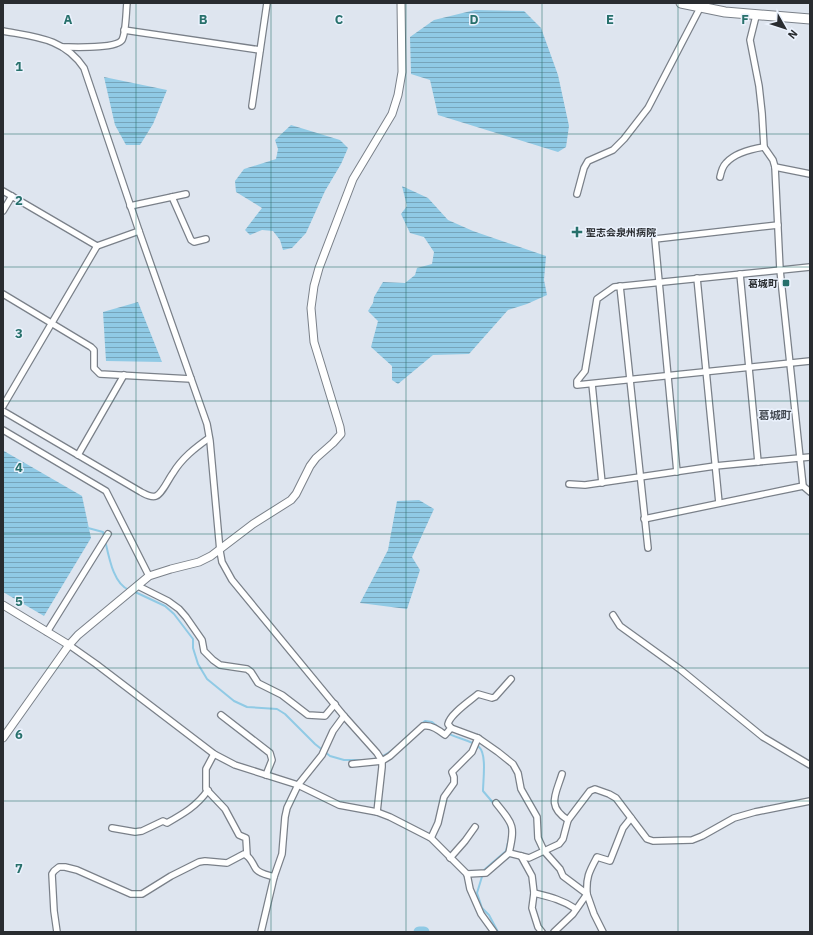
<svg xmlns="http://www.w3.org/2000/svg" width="813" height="935" font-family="'IBM Plex Sans','Noto Sans JP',sans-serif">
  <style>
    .water { fill: url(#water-rules) }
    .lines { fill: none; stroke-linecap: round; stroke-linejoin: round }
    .stream { stroke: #90cae5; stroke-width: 2 }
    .river { stroke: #90cae5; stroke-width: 11 }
    .minor-casing { stroke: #7a8089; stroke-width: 8 }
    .tertiary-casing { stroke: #7a8089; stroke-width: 9 }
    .primary-casing { stroke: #7a8089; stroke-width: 11 }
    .minor { stroke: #fff; stroke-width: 5.5 }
    .tertiary { stroke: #fff; stroke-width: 7 }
    .primary { stroke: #fff; stroke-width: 9 }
    .grid { fill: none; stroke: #27706b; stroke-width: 1; stroke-opacity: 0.55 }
    .poi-dot { fill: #27706b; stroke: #ebf2fd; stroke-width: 1.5 }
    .labels { text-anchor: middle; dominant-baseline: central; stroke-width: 3; stroke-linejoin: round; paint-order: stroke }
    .poi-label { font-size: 10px; font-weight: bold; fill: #292c30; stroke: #ebf2fd; text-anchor: start }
    .neighbourhood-label { font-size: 11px; font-weight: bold; fill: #434951; stroke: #ebf2fd }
    .grid-label { font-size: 13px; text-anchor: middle; font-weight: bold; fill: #27706b; stroke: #ebf2fd; stroke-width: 3; stroke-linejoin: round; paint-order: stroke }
  </style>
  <defs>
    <pattern id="water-rules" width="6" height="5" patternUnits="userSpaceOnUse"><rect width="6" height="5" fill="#90cae5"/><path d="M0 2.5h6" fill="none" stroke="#76a4ba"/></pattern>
  </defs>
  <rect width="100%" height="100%" fill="#dee5ef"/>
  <g class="water">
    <polygon points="475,10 524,11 541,28 558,75 569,126 566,147 558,152 438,115 430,80 411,74 410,37 434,20"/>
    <polygon points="104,77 167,90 153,124 140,145 126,145 115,125"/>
    <polygon points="291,125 340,140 348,148 341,164 325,191 306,233 292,248 283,250 280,240 273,231 262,230 250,235 245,230 262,208 236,192 235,181 244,169 276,159 278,149 275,140"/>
    <polygon points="402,186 428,198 448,220 473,231 546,256 544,280 547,295 527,304 508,310 469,354 433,355 398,384 392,380 392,366 371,347 378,321 368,311 373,303 374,297 383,282 405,283 415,275 417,268 432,264 434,252 424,237 410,233 401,214 407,206"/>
    <polygon points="138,302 162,362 106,361 103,312"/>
    <polygon points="4,451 82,496 91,538 44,616 3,592"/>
    <polygon points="419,500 434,509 412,557 420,570 407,609 360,603 388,550 397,501"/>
  </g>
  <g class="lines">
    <g class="stream">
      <path d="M88,528l15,4c5,17 8,51 26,58"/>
      <polyline points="133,591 165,606 174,614 193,639 193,648 198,664 207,679 234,701 247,707 277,709 285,714 315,744 330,756 344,760 369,760"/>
      <polyline points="421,724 425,721 432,722 438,727"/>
      <path d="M447,733c9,5 26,8 32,14 8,7 4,34 4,44l12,14"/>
      <path d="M374,759c16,-3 29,-19 41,-29"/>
      <polyline points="498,932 489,915 482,908 477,893 484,870 506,851 510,834 508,824"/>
    </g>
    <polyline class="river" points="419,932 424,932"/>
    <g class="minor-casing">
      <g id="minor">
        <polyline points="756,16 750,40 759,86 762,113 764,147 773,160 775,167 780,270 803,486 810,492"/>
        <polyline points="124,30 260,50"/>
        <path d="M3,31c32,6 61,7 81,37l55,163 68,193 3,17 10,110 2,11 10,18 112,136 33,37 5,8v6l-5,45"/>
        <path d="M63,47c11,0 53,2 59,-7 4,-7 4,-28 5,-37"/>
        <polyline points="252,106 267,3"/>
        <polyline points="775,167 810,174"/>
        <path d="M720,177c1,-5 3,-11 6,-14 9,-10 25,-14 38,-16"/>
        <polyline points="3,191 97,246"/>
        <polyline points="577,194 584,168 588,161 613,150 624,139 648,108 700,8"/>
        <polyline points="172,197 191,240 194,242 206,239"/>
        <polyline points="130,206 186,194"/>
        <polyline points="3,211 12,196"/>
        <polyline points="810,267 614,287 597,299 585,371 577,381 577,385 810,361"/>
        <polyline points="740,274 758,462"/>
        <polyline points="697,278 719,503"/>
        <polyline points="620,286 648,548"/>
        <polyline points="3,294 91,347 94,350 94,368 100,374 191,379"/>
        <polyline points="592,384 602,483"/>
        <polyline points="3,406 97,246 139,231"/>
        <path d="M3,411l138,81c4,2 10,6 15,4 6,-2 13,-18 17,-23 9,-15 22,-25 36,-35"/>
        <polyline points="3,430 106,491 149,576"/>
        <polyline points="78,455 124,375"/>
        <polyline points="677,472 655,239 778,225"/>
        <polyline points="569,484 585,485 715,466 810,457"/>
        <polyline points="644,519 803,486"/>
        <polyline points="138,586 168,601 179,609 186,617 202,640 204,651 213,660 220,665 247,669 251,672 258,683 282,695 308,715 325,716 335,704"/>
        <polyline points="613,615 620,626 681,670 763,737 810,765"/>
        <polyline points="47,632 108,534"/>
        <polyline points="69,645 96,664 214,754 235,765 298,785 339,805 377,812 390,817 431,838 467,874 470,889 481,914 494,932"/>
        <polyline points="221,715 270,753 272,760 266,775"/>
        <polyline points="451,728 478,738 498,752 513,764 518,773 521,789 537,817 538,838 544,851 560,869 563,876 587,894 594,914 603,932"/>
        <polyline points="214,754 206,769 206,789 225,809 239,835 246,838 247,855"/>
        <path d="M352,764l30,-3 8,-5 33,-30c8,-2 16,4 22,9l6,-7 -3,-4c2,-10 22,-23 30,-30l14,4 3,-1 16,-18"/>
        <path d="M562,774c-6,20 -16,32 6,46"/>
        <path d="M496,803c18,22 19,23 13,50"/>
        <path d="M112,828l23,4 7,-1 21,-10 4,2c16,-9 30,-17 41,-33"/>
        <polyline points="431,838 438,823 444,797 454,783 454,777 452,772 472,752 478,738"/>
        <polyline points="521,856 532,876 534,893 532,908 538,927 542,932"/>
        <polyline points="450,858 465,841 475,827"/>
        <polyline points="467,874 486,873 509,853 529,858 559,844 563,839 568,820 590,791 595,789 609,794 616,798 647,839 653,841 692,840 702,836 734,818 755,812 810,801"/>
        <path d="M534,893c16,4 29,7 42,16"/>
        <path d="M57,932l-3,-21 -2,-37 2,-3 5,-4h6l12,3 54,24h11l29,-18 28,-14 6,-1 22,2 17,-9c7,3 8,9 12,15 4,5 12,6 18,8"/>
        <polyline points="261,932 274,877 282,854 285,817 287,808 298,785 322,755 333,731 344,716"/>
        <path d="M554,932l19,-18 14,-20c-1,-17 2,-22 10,-37l13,4 13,-33 8,-10"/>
      </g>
    </g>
    <g class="tertiary-casing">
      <g id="tertiary">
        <polyline points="3,605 69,645"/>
        <polyline points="3,738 69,645 78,635 149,576 171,569 199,562 211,556 253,524 291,500 296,494 310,466 316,458 333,443 341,434 340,427 314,342 311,308 314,286 319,268 353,179 392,114 398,95 402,72 401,3"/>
      </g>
    </g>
    <g class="primary-casing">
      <polyline id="primary" points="681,3 725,12 810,19"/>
    </g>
    <use href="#minor" class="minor"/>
    <use href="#tertiary" class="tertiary"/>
    <use href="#primary" class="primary"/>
  </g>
  <path class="grid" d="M136,3v929M271,3v929M406,3v929M542,3v929M678,3v929M3,134h807M3,267h807M3,401h807M3,534h807M3,668h807M3,801h807"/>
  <g class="poi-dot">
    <path d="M575 226h4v4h4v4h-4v4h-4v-4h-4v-4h4z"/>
    <rect x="782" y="279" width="8" height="8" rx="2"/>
  </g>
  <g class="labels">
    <g class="poi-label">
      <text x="586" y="232">聖志会泉州病院</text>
      <text x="778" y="283" text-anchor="end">葛城町</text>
    </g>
    <g class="neighbourhood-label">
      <text x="775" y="415">葛城町</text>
    </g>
  </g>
  <g class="grid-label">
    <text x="68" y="24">A</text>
    <text x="203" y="24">B</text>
    <text x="339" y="24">C</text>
    <text x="474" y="24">D</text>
    <text x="610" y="24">E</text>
    <text x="745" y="24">F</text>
    <text x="19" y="71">1</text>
    <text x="19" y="205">2</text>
    <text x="19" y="338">3</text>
    <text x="19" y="472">4</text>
    <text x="19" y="606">5</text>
    <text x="19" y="739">6</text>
    <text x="19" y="873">7</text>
  </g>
  <rect width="813" height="935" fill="none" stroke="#292c30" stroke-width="8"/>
  <g transform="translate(785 28) rotate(129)" stroke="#ebf2fd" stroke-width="3" paint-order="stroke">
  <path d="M0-3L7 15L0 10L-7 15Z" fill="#292c30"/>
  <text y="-6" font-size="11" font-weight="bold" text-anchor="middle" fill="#292c30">N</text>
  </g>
</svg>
